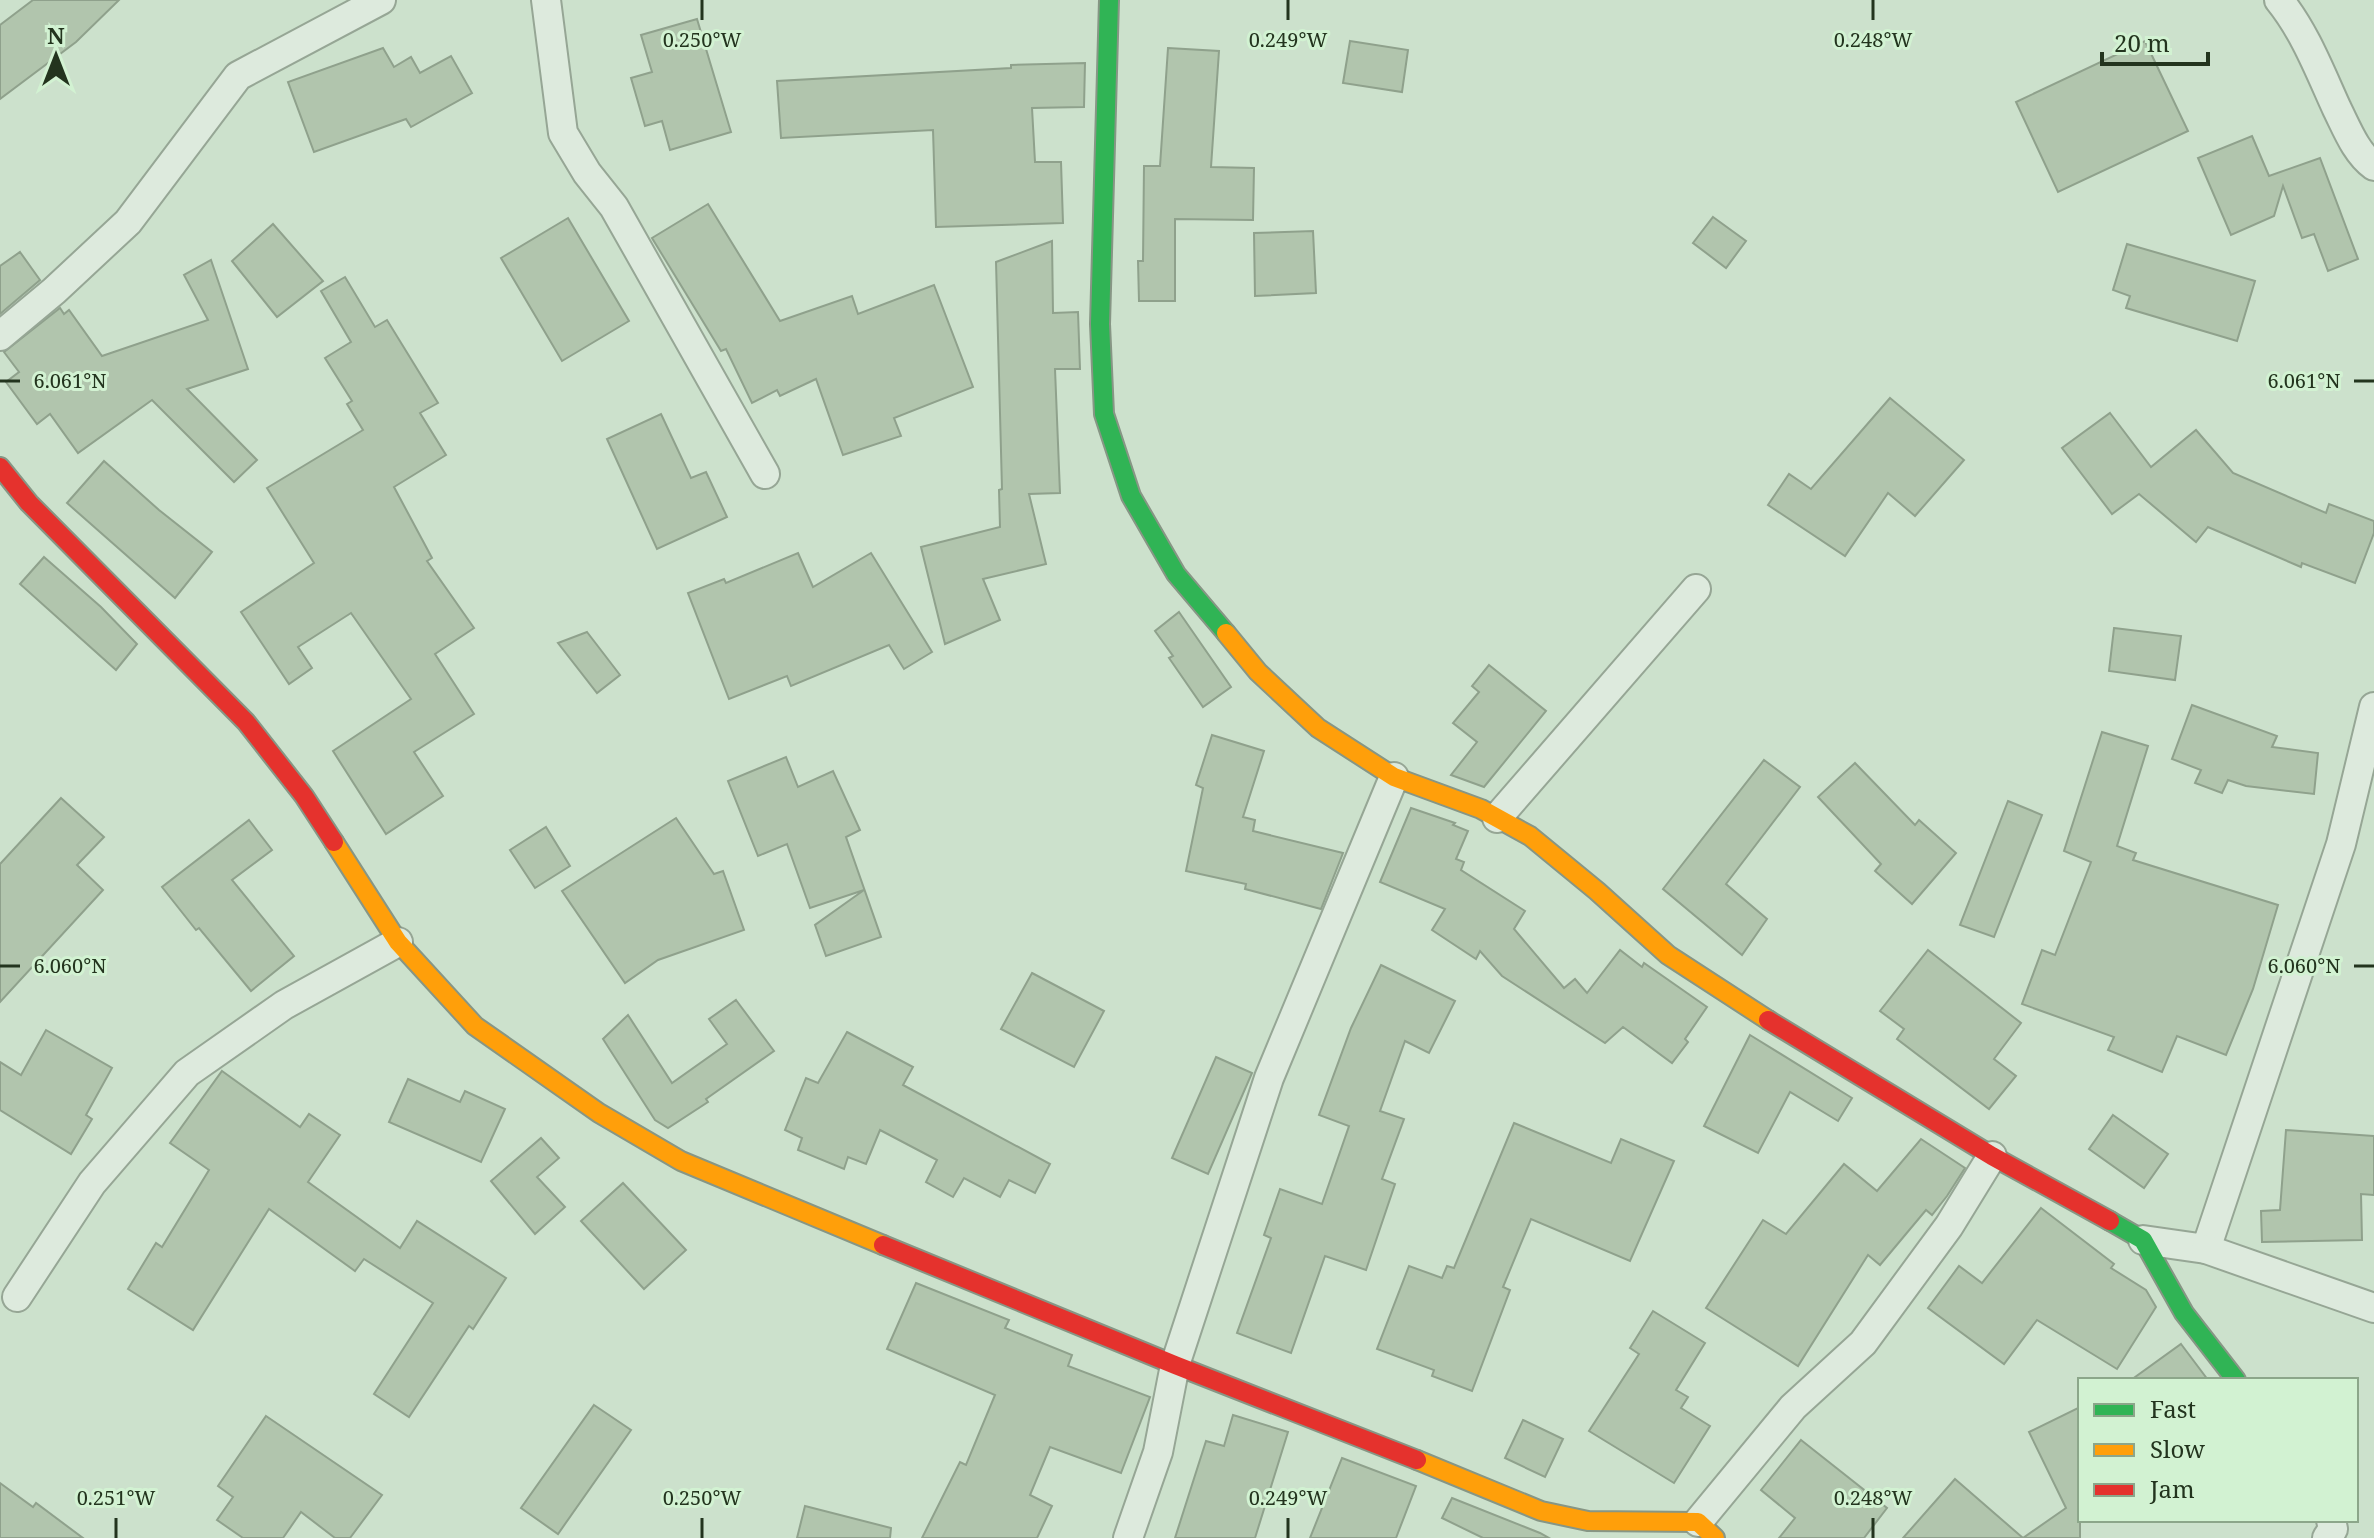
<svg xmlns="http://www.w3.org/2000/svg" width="2374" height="1538" font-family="'Noto Serif',serif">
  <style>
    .building { fill: #b1c5ad; stroke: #8fa18c; stroke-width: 2 }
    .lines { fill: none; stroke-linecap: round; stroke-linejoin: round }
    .street-casing { stroke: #96a695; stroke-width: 32 }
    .fast-casing { stroke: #879685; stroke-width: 22 }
    .slow-casing { stroke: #879685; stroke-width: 22 }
    .jam-casing { stroke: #879685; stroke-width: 22 }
    .street { stroke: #ddeadd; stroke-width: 28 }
    .fast { stroke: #30b455; stroke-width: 18 }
    .slow { stroke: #ff9f0a; stroke-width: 18 }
    .jam { stroke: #e5322d; stroke-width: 18 }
    .ticks { fill: none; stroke: #23341e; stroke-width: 3 }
    .ticks-label { font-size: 20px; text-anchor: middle; fill: #23341e; stroke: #d2f2d2; stroke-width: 6; stroke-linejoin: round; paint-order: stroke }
  </style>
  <rect width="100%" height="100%" fill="#cce1cc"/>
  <g class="building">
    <polygon points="33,0 119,0 76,42 0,99 0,25"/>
    <polygon points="697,19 731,132 670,150 662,121 645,126 631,78 652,72 641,35"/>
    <polygon points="1350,41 1408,50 1402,92 1343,83"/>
    <polygon points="2145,41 2188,131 2058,192 2016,102"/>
    <polygon points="383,48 394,67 411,57 420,73 451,56 472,93 411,127 406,119 314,152 288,82"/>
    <polygon points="1168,48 1219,51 1211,167 1254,168 1253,220 1175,219 1175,301 1139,301 1138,261 1143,261 1144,166 1160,166"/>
    <polygon points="1085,63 1084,107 1032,108 1035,162 1061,162 1063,223 936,227 933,130 781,138 777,81 1011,68 1011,65"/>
    <polygon points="2252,136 2269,176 2320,158 2358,259 2328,271 2314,234 2302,238 2283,186 2274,216 2231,235 2198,158"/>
    <polygon points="708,204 780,321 852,296 858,314 934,285 973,387 894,418 901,436 843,455 816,379 780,396 777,390 752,403 726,349 721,351 652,238"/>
    <polygon points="1713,217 1746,241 1726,268 1693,243"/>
    <polygon points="568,218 629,321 562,361 501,258"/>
    <polygon points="273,224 323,281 277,317 232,261"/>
    <polygon points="1313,231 1316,293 1255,296 1254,233"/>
    <polygon points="1052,241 1053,313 1078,312 1080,369 1055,369 1060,493 1029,494 1046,564 983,579 1000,620 945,644 921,547 1000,527 999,490 1002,489 996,262"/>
    <polygon points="2127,244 2255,281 2237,341 2126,308 2130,296 2113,290"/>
    <polygon points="20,252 40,280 0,314 0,266"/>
    <polygon points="211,260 248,369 187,389 257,460 234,482 152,400 78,453 50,414 37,424 6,382 19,372 4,352 60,308 64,314 69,310 102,356 208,320 184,275"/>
    <polygon points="345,277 375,327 387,320 438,403 420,413 446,455 394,487 432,558 427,561 474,628 435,654 474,714 414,752 443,796 386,834 333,751 411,699 351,613 298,647 312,668 289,684 241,612 314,563 267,488 363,430 347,404 352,401 325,358 351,342 321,291"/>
    <polygon points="1890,398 1964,460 1915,516 1888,493 1845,556 1768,505 1789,474 1811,489"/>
    <polygon points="2110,413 2151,467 2196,430 2233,473 2326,513 2329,504 2374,521 2374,533 2355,583 2302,563 2301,567 2208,527 2196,542 2139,494 2112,514 2062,448"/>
    <polygon points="661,414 691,478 706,472 727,517 657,549 607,439"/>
    <polygon points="104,461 159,510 212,552 175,598 67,503"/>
    <polygon points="798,553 813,587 871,553 932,652 904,669 889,645 791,686 787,676 729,699 688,593 724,579 726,583"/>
    <polygon points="44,557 101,607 137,644 116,670 20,584"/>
    <polygon points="1179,612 1231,687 1203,707 1169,658 1173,656 1155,631"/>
    <polygon points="2114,628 2181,636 2175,680 2109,671"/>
    <polygon points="587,632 620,675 597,693 558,643"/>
    <polygon points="1489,665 1546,711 1484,787 1451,775 1477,742 1453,723 1479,692 1472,686"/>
    <polygon points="2192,705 2277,736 2272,747 2318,753 2314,794 2246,786 2228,780 2222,793 2195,783 2201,770 2172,759"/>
    <polygon points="2102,732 2148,746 2117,846 2136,853 2133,860 2278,905 2253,989 2226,1055 2177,1036 2162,1072 2108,1050 2114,1037 2022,1004 2042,950 2055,955 2091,862 2064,851"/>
    <polygon points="1212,735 1264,751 1243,817 1255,820 1253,831 1343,853 1321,909 1245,889 1246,884 1186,871 1203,788 1196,785"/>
    <polygon points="786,757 798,787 833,771 860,830 846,837 881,937 826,956 815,925 864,890 810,908 787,844 758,856 728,781"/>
    <polygon points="1764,760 1800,787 1726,884 1767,919 1742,955 1663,889"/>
    <polygon points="1855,763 1915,825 1919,820 1956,853 1912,904 1875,871 1881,864 1818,797"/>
    <polygon points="61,798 104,837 77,865 103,890 0,1002 0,864"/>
    <polygon points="2008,801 2042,815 1994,937 1960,925"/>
    <polygon points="1411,808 1455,823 1453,825 1468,831 1456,859 1464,862 1461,870 1525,911 1514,929 1564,988 1575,979 1587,993 1620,950 1642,967 1644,963 1707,1007 1685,1039 1688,1042 1672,1063 1623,1027 1605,1043 1502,976 1480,951 1476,959 1432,930 1445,909 1380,882"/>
    <polygon points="676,818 714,874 723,871 744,930 658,960 625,983 562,891"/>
    <polygon points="249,820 272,850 232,880 294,956 251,991 199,928 196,930 162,887"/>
    <polygon points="546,827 570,866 535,888 510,850"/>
    <polygon points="1928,950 2021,1023 1994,1059 2016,1076 1989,1109 1897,1039 1904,1029 1880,1011"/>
    <polygon points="1381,965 1455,1001 1429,1053 1405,1041 1380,1111 1404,1119 1382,1179 1395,1184 1366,1270 1325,1256 1291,1353 1237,1333 1271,1238 1264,1235 1280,1189 1322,1204 1349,1126 1319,1115 1351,1028"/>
    <polygon points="1032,973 1104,1011 1074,1067 1001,1029"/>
    <polygon points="736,1000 774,1051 706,1099 708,1102 668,1128 655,1120 603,1039 628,1015 672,1083 727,1044 709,1019"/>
    <polygon points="46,1030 112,1068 86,1115 92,1119 71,1154 0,1110 0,1062 21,1075"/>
    <polygon points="847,1032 913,1067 903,1085 1050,1164 1035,1193 1009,1180 1000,1197 964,1178 953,1197 926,1182 937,1160 880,1130 866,1164 848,1157 844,1169 798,1150 802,1138 785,1130 806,1078 818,1083"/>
    <polygon points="1750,1035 1852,1098 1838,1121 1790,1092 1758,1153 1704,1126"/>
    <polygon points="1216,1057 1252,1073 1208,1174 1172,1158"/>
    <polygon points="222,1071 300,1127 309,1114 340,1135 308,1182 400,1248 417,1221 506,1278 473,1329 469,1326 409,1417 374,1394 433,1303 364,1259 355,1271 269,1209 193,1330 128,1289 156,1243 162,1247 209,1170 170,1143"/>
    <polygon points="408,1079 460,1102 465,1091 505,1109 481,1162 389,1122"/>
    <polygon points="2113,1115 2168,1154 2144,1188 2089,1149"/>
    <polygon points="1514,1123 1611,1163 1621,1139 1674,1161 1630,1261 1531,1219 1503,1287 1510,1290 1472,1391 1432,1376 1434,1370 1377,1349 1409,1266 1442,1278 1447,1266 1454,1268"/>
    <polygon points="2286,1130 2374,1136 2374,1195 2361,1194 2362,1240 2262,1242 2261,1211 2280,1210"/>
    <polygon points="541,1138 559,1158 537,1177 565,1207 535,1234 491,1181"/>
    <polygon points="1921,1139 1965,1168 1947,1196 1932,1215 1926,1210 1880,1265 1868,1255 1798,1366 1706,1308 1763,1220 1786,1234 1844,1164 1877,1191"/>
    <polygon points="623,1183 686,1250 644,1289 581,1221"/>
    <polygon points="2041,1208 2114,1264 2111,1268 2146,1290 2156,1307 2117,1369 2037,1320 2004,1364 1928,1308 1959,1266 1982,1283"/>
    <polygon points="916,1283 1009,1320 1005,1328 1072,1355 1068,1366 1150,1397 1121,1473 1050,1447 1030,1495 1052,1506 1037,1538 922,1538 960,1462 966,1465 995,1395 887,1349"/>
    <polygon points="1653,1311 1705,1343 1676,1390 1688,1397 1681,1408 1710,1426 1674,1483 1589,1431 1639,1354 1630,1348"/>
    <polygon points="2181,1344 2208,1380 2131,1380"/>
    <polygon points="594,1405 631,1430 558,1534 521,1508"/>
    <polygon points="2080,1407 2080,1538 2023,1538 2066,1508 2029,1432"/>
    <polygon points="1233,1415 1288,1432 1255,1538 1175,1538 1206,1441 1224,1446"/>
    <polygon points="266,1416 382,1495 350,1538 335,1538 301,1512 283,1538 243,1538 217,1520 233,1497 218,1486"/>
    <polygon points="1523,1420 1563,1439 1545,1477 1505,1458"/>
    <polygon points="1801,1440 1887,1508 1864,1538 1779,1538 1795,1518 1761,1490"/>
    <polygon points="1342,1458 1416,1486 1396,1538 1310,1538"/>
    <polygon points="1955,1479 2023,1538 1903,1538"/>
    <polygon points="0,1483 33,1507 36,1503 83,1538 0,1538"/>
    <polygon points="1452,1498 1540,1533 1549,1538 1483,1538 1442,1518"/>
    <polygon points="805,1506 891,1528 890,1538 797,1538"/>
  </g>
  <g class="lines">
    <g class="street-casing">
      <g id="street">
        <polyline points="546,0 563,133 587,173 614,207 765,474"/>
        <path d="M2279,0c26,32 41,72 58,109 10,20 19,44 37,57"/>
        <polyline points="0,336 54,291 128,222 238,76 381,0"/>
        <polyline points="1497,818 1696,589"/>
        <polyline points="2143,1240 2206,1249 2341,844 2374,707"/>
        <polyline points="2206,1249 2374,1308"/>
        <polyline points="17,1297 92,1183 187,1073 284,1005 398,942"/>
        <polyline points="1698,1522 1793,1407 1863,1343 1949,1226 1992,1156"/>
        <polyline points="1128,1538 1158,1452 1175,1365 1269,1078 1394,777"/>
        <polyline points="2327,1538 2333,1529 2331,1520"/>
      </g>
    </g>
    <g class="fast-casing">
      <g id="fast">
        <polyline points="1109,0 1100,324 1104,414 1131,496 1176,574 1226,633"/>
        <polyline points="2110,1221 2143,1240 2184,1313 2236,1380"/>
      </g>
    </g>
    <g class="slow-casing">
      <g id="slow">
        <polyline points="1226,633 1258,672 1318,728 1394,777 1481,809 1530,836 1597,891 1668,955 1768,1020"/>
        <polyline points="334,842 398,942 475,1026 599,1113 681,1161 883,1245"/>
        <polyline points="1417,1460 1541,1511 1588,1521 1698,1522 1715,1538"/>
      </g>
    </g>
    <g class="jam-casing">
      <g id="jam">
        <polyline points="0,467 29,503 246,722 304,796 334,842"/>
        <polyline points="1768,1020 1992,1156 2110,1221"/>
        <polyline points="883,1245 1175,1365 1417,1460"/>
      </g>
    </g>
    <use href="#street" class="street"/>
    <use href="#fast" class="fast"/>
    <use href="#slow" class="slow"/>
    <use href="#jam" class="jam"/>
  </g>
  <path class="ticks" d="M702,0v20M1288,0v20M1873,0v20M0,381h20M2354,381h20M0,966h20M2354,966h20M116,1518v20M702,1518v20M1288,1518v20M1873,1518v20"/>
  <g class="ticks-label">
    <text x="702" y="47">0.250°W</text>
    <text x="1288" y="47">0.249°W</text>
    <text x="1873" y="47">0.248°W</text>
    <text x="70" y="388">6.061°N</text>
    <text x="2304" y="388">6.061°N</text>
    <text x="70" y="973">6.060°N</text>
    <text x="2304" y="973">6.060°N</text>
    <text x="116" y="1505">0.251°W</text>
    <text x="702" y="1505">0.250°W</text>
    <text x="1288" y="1505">0.249°W</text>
    <text x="1873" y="1505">0.248°W</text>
  </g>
  <rect x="2078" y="1378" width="280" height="144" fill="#d2f2d2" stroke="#8ca68a" stroke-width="2"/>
  <rect x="2094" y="1404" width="40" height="12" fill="#30b455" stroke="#8ca68a" stroke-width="2"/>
  <text x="2150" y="1418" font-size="24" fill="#23341e">Fast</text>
  <rect x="2094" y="1444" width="40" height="12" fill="#ff9f0a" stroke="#8ca68a" stroke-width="2"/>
  <text x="2150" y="1458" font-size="24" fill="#23341e">Slow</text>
  <rect x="2094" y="1484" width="40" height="12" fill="#e5322d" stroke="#8ca68a" stroke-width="2"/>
  <text x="2150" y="1498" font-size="24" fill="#23341e">Jam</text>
  <g transform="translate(56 56)" stroke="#d2f2d2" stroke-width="6" paint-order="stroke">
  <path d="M0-6L14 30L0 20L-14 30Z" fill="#23341e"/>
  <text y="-12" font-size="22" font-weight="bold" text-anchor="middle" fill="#23341e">N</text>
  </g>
  <path d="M2102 52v12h106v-12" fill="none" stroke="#23341e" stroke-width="4"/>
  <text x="2114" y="52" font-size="24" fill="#23341e" stroke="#d2f2d2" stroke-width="6" paint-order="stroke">20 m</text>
</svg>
